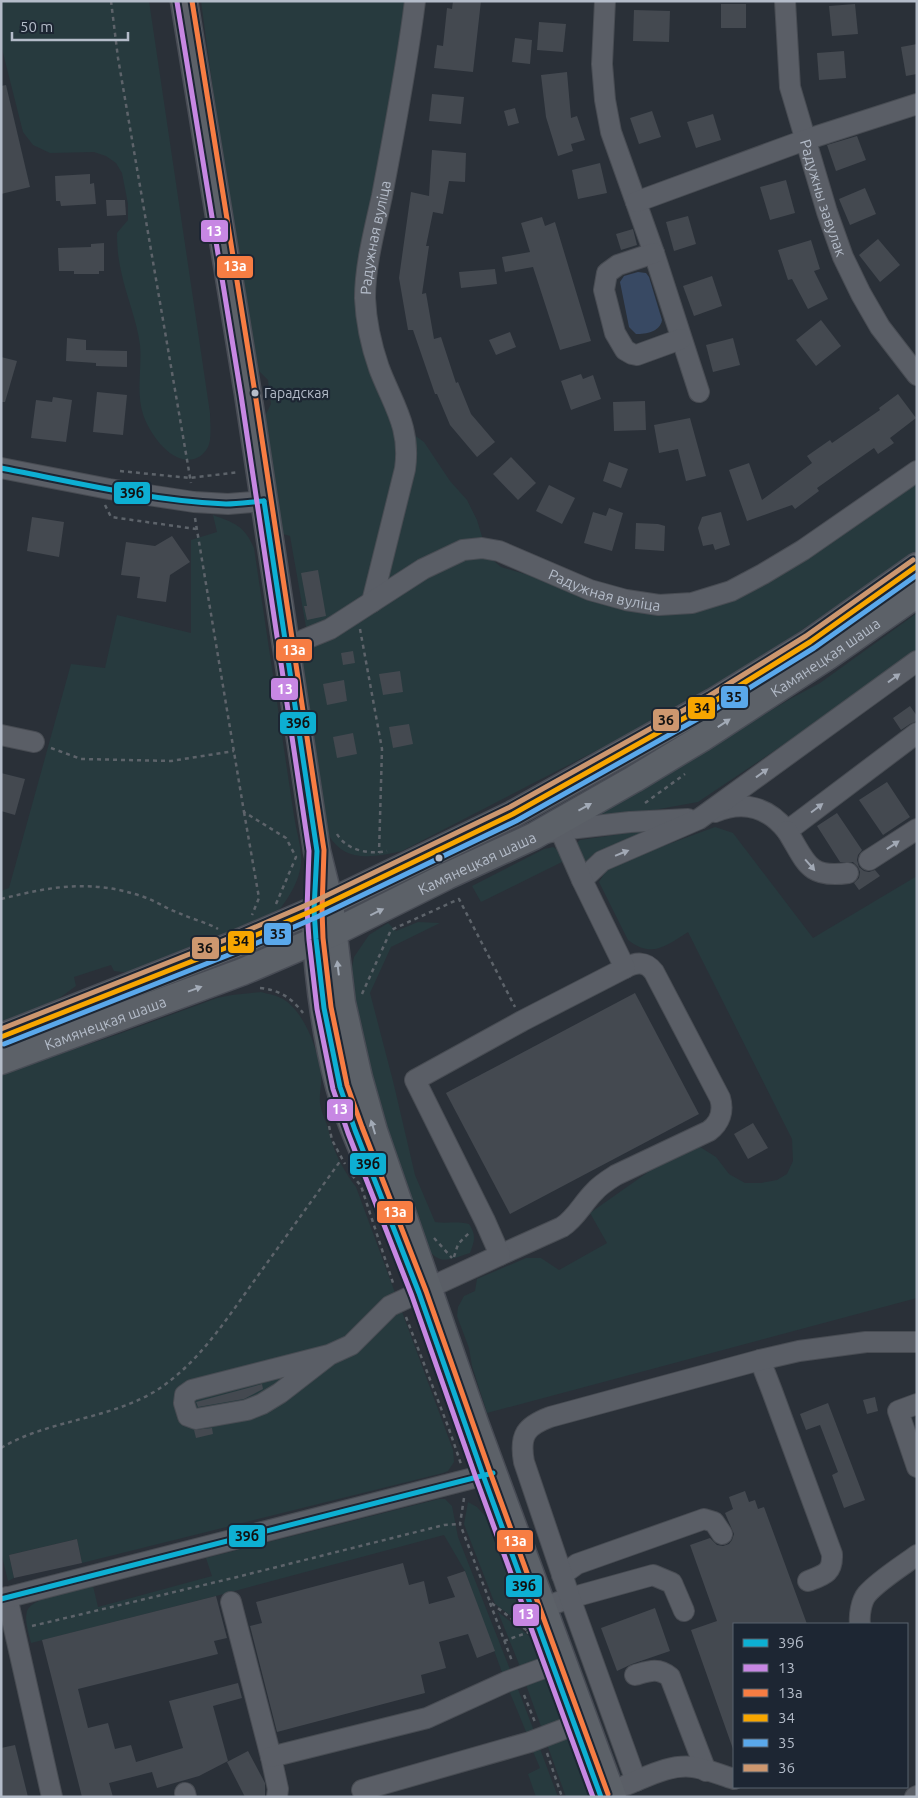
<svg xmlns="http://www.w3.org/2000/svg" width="918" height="1798" font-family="Ubuntu,sans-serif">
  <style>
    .green { fill: #273a3e }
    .water { fill: #384963 }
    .building { fill: #444950 }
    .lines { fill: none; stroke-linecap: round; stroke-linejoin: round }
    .minor-casing { stroke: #484c53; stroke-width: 22 }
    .major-casing { stroke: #484c55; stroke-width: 29 }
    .path { stroke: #5d636a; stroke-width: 2.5; stroke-dasharray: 4 4; stroke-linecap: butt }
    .minor { stroke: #5a5e66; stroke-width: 20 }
    .major { stroke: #5c6168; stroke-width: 26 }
    .bus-1-casing { stroke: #1d2633; stroke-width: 9 }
    .bus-2-casing { stroke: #1d2633; stroke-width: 9 }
    .bus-3-casing { stroke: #1d2633; stroke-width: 9 }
    .bus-4-casing { stroke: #1d2633; stroke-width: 9 }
    .bus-5-casing { stroke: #1d2633; stroke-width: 9 }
    .bus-6-casing { stroke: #1d2633; stroke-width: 9 }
    .bus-1 { stroke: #0dafd3; stroke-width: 5 }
    .bus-2 { stroke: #c787e3; stroke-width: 5 }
    .bus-3 { stroke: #f77d43; stroke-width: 5 }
    .bus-4 { stroke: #f7a600; stroke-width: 5 }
    .bus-5 { stroke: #5aa8eb; stroke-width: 5 }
    .bus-6 { stroke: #cd976f; stroke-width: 5 }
    .oneway { fill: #a2a9b5 }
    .oneway2 { fill: #a2aab6 }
    .bus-dot { fill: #b4bcc9; stroke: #1d2633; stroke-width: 2 }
    .labels { text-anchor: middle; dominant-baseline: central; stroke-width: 4.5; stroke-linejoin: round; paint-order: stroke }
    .bus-label { font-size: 14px; fill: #b4bcc9; stroke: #1d2633; text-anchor: start }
    .street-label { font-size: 15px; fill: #b4bcc9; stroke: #1d2633 }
    .line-badge { stroke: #1d2633; stroke-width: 2 }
    .badge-label { font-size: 14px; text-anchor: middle; font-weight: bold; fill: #fff }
    .pale-badge-label { font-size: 14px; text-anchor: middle; font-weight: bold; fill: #111 }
  </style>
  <rect width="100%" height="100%" fill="#2a3038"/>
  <g class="green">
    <path d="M1,1h148l61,412c0,10 2,25 -2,34 -4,7 -8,10 -14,12 -23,6 -45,-26 -51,-45 -7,-21 -1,-47 -3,-69 -3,-25 -14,-49 -19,-74 -3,-13 -4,-25 -4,-38l11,-13v-16l-6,-31 -6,-10 -10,-7 -12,-4 -44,1 -17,-8 -10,-13 -22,-87z"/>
    <path d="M201,1h204l-16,108 -31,168 52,155 14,10 26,39 17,19 10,20 10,33 7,8 7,6 27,8 34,14 125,22 230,-136v76l-155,106 -124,72 -236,122c-31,7 -61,13 -77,-23l-30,-192 11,-9 -16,-91 -11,-3 -16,-113 8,-16 -3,-24 -11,-11 -40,-249z"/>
    <path d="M213,515c21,8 31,10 41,33l40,268c2,13 6,26 7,39 2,24 -15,47 -29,64l-142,54 -16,-2 -3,-6 -37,12 2,9 -29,21 -46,18v-134l8,-3 62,-224 34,4 12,-53 74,18v-93l26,-8z"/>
    <polygon points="917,613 917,655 698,802 599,820 593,817 790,699 820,683"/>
    <path d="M715,827l18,6 80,105 104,-62v422l-430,115 -15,-47 -3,-18 -12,-32 1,-9 6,-11 11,-5 2,-12 49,-21h15l18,12 48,-27 -17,-30 61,-43 49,-23 16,10 13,17 16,9h16l16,-3 10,-6 6,-13 -1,-22 -104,-207c-21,13 -36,27 -60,8l-29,-58 10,-16z"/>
    <polygon points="649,830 595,853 585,862 576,844 580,840"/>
    <polygon points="553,847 560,851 566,860 481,902 472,886 544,849"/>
    <path d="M418,922l22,1 -49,24 -21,46 23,88 22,94 20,47c12,2 22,-1 34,2 7,11 6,16 1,29 -25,8 -31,13 -48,-11l-48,-136 -21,-110 -1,-29 2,-10 15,-22 19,-12 8,8z"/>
    <path d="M261,992c7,2 15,3 22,7 22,13 36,53 38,77 1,9 -2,18 -1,27 1,7 4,15 7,22 7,27 13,40 29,62l97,263 1,12 -6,9 -5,2 -361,90 -5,-24 -68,16 5,23 -6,3 -7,-29v-478l115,-39 101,-37 15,-3z"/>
    <path d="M439,1499h6l7,7 6,31 53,135 -8,3 -38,-104 -21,-36 -228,61 -185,47c-2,-10 -7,-22 -4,-32 5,-14 51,-21 66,-25l5,21 114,-31 -6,-18z"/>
    <polygon points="468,1502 477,1507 486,1517 527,1628 495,1604 464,1524"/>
    <polygon points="498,1612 532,1638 540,1662 521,1669"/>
    <polygon points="546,1675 562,1722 542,1729 525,1682"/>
    <polygon points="516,1684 534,1731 527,1734 508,1688"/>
    <polygon points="568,1736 590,1797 566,1797 547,1744"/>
    <polygon points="539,1746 558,1797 536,1797 528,1774 540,1768 532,1749"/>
  </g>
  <path class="water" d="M638,272l8,1 3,4 13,43c-2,12 -16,14 -26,14l-7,-7 -9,-45 4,-6z"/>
  <g class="building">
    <polygon points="453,1 481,1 473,72 434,68 437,45 443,46 447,8 452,9"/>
    <rect x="721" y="4" width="25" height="24"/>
    <polygon points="855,4 858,34 832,36 829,6"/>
    <polygon points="634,10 670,11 669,42 633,41"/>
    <polygon points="539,22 566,24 563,52 537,50"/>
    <polygon points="515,38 532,40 530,64 512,62"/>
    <polygon points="917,44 917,74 906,76 901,47"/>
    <polygon points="844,51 846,78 819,80 817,53"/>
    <polygon points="567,72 571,118 577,116 585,140 571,144 573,151 558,156 546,117 541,75"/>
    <polygon points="6,85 30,187 1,194 1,86"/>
    <polygon points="432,94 464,97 461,124 429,121"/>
    <polygon points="515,108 519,123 508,126 504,111"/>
    <polygon points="652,111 661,137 639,144 630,118"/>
    <polygon points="713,114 721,140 696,148 687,122"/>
    <polygon points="857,136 866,160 836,171 827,145"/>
    <polygon points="432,150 466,153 465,182 449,181 443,214 433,212 426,246 429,246 422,294 426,293 434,339 441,337 456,383 458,382 471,414 495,442 477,457 450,425 437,394 435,394 413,330 408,330 399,278 411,192 429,196"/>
    <polygon points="600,163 607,193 578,199 572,170"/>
    <polygon points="90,174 90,184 94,183 96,204 61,206 60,201 56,201 55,176"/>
    <polygon points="786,180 795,213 770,220 760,187"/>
    <polygon points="865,188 876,214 850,225 839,199"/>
    <polygon points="106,200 125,200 126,215 107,216"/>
    <polygon points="688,216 696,244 674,251 666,222"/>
    <polygon points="542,217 545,226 555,222 591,341 560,350 533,267 505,272 502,257 530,252 521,223"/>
    <polygon points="633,229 637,245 621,250 616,234"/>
    <polygon points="878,239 900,265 880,282 859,255"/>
    <polygon points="811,240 820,269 814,271 828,299 808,309 792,279 788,280 778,250"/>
    <polygon points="104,243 104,271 99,271 99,274 74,274 74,271 59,271 58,248 91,247 91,244"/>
    <polygon points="495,269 497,284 461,288 459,272"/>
    <polygon points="712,276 722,306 694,316 683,286"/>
    <polygon points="821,320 841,346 816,366 796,340"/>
    <polygon points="510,332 516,347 496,355 489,340"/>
    <polygon points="67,338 86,340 86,350 127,351 127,367 96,366 96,363 66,361"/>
    <polygon points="733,338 740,365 713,372 706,345"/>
    <polygon points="1,357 17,361 5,402 1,402"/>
    <polygon points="581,374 583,379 593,375 601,399 571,410 561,381"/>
    <polygon points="97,392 127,395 123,435 93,432"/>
    <polygon points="898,394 916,418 890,438 894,443 878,454 874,448 851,464 817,488 819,491 795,509 792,505 747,521 729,470 749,463 762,500 812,463 807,456 830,440 832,443 880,410 879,408"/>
    <polygon points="53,397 72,400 66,442 31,438 36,400 52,402"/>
    <polygon points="645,401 646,430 614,431 613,402"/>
    <polygon points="690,418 706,476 686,481 678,449 659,453 654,425"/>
    <polygon points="511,457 536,483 518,500 493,474"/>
    <polygon points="609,462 628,469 621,488 603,481"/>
    <polygon points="549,485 575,498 562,524 536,511"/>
    <polygon points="609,508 623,513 612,551 584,543 593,512 606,516"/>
    <polygon points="721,512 730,545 715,550 713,544 703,546 698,528 702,517"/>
    <polygon points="32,517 64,522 59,557 27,551"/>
    <polygon points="636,523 658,524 665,526 664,551 635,549"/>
    <polygon points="172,536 190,562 170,575 166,602 137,598 140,577 121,575 126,542 155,546"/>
    <polygon points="318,570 326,616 307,620 304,606 307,606 301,573"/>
    <polygon points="353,651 355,663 343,665 341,653"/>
    <polygon points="400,671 403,692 383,695 379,674"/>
    <polygon points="344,680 347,701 327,705 323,684"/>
    <polygon points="910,706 917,716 917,721 910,724 901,730 893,718"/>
    <polygon points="409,724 413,744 393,748 389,727"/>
    <polygon points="353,733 357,754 337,758 333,737"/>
    <polygon points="1,773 25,779 15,815 1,811"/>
    <polygon points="887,782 910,817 883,835 859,800"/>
    <polygon points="837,813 862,850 858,855 857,860 859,867 864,871 869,872 875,870 880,876 859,890 854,883 859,878 860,872 858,867 853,862 840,862 817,826"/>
    <polygon points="635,993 699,1114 510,1214 446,1093"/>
    <polygon points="753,1123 768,1148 748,1159 734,1134"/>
    <polygon points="262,1384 263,1389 244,1399 198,1407 196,1402"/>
    <polygon points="875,1397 878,1411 867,1414 863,1400"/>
    <polygon points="828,1403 865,1500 844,1508 832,1475 838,1472 820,1425 806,1430 800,1414"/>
    <polygon points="212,1428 213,1434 196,1438 194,1430"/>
    <polygon points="745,1491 749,1502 755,1500 758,1509 764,1507 807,1624 734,1624 734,1749 733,1749 691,1630 717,1621 690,1545 710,1538 717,1545 723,1546 729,1544 732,1540 734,1534 725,1513 733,1509 729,1497"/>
    <polygon points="77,1539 82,1563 14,1578 9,1555"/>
    <polygon points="403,1563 409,1585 424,1581 429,1604 455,1597 447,1577 465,1571 495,1651 477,1658 468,1634 439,1642 446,1668 421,1675 425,1693 277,1732 250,1626 262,1623 256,1602"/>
    <polygon points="216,1596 227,1638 214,1641 218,1654 78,1689 88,1728 108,1723 115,1749 131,1745 136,1762 183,1748 169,1701 238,1683 242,1698 213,1706 228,1761 199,1776 157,1788 152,1772 109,1783 113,1797 82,1797 42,1640"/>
    <polygon points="655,1608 670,1651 632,1664 617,1671 601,1628"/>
    <polygon points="15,1745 28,1797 1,1797 1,1748"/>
    <polygon points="248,1751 265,1783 265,1797 245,1797 227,1762"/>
  </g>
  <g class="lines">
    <g class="minor-casing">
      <g id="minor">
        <polyline points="605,1 602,64 605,100 611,132 654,253 699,392"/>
        <path id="s1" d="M785,1l5,86 37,125 16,45 18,37 19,33 37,48"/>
        <polyline points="636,202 805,140 917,104"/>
        <polyline points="654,253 618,265 607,273 604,290 615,333 625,350 632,354 637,355 681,339"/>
        <polyline points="1,468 109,489 194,502 228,504 264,501"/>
        <path id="s2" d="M372,602l33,-133c6,-42 -12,-64 -26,-101 -8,-23 -13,-46 -14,-70 0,-33 10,-70 17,-102 12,-64 25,-129 33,-195"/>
        <path id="s3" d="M286,647l44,-18 93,-60 40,-19 19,-2 17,3 91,39 36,10 33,5 33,-2 39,-12 32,-17 40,-24 114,-79"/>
        <polyline points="1,735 34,742"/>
        <path d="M715,812c28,-12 53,-5 72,19l130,-98"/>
        <polyline points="560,830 630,822 688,819"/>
        <path d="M787,831c19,30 20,48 61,42"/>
        <polyline points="869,860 917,829"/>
        <polyline points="582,880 602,861 699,819 917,661"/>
        <path d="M500,1255l62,-28c14,-9 20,-23 32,-35 6,-7 14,-12 22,-17l93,-44c11,-8 15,-20 11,-33l-66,-126c-8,-11 -18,-10 -29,-4"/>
        <polyline points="329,1355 192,1390 185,1395 184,1403 188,1416 196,1419 247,1410 262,1404 280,1393 329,1355 351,1345 390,1306 500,1255 485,1221 415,1080 522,1021 625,968 582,880 560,830 538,835"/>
        <path d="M760,1360l12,31 60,163c1,19 -8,21 -24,27"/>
        <polyline points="917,1404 898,1411 917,1467"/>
        <polyline points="562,1575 577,1564 704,1519 714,1522 722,1534"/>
        <polyline points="7,1597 52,1797"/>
        <polyline points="1,1599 493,1473"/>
        <polyline points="231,1602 271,1757 278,1789 277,1797"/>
        <polyline points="533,1611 570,1598 653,1575 672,1583 684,1611"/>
        <path d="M860,1624c-1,-8 1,-23 7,-30 11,-13 35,-28 50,-39"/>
        <path d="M635,1675c14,-4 23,-8 35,2l36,94"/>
        <polyline points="271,1757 427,1718 506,1682 563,1661"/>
        <path d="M636,1781l-66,-183 -46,-136c-5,-27 2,-36 26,-45l210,-57 39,-9 67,-9h51"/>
        <path d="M626,1785c21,-8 43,-21 67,-18 14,2 28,8 41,12"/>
        <polyline points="362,1790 530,1742 585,1721"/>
        <polyline points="185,1793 186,1797"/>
        <polyline points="915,1797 917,1796"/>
      </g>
    </g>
    <g class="major-casing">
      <g id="major">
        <polyline points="184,1 248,394 317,851 330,903 342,1003 359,1078 374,1131 475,1423 613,1797"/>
        <path d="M315,924c3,54 10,110 24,162 7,25 17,49 27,72"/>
        <polyline points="1,1037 233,945 314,910 513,814 713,702 810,642 917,566"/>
        <path id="s4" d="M1,1061l241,-89 91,-39 114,-57 87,-40 100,-57 68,-41 126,-82 89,-62"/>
      </g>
    </g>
    <g class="path">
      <polyline points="111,1 118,58 191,483"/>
      <polyline points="120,471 190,478 239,472"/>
      <polyline points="105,505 111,517 196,529"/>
      <polyline points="195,518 244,812 286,838 296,857 276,904"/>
      <polyline points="360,629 382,749 379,853"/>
      <polyline points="51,748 81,759 171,761 234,751"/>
      <polyline points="645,803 685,774"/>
      <polyline points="244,812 259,898 252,915"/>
      <path d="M337,834c9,16 32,21 50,17"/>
      <path d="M1,899c52,-13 91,-20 143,-2 12,4 23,12 35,16 12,6 27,9 39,16"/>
      <path d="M260,988c19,2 31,9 43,25"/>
      <polyline points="362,994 391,930 459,899 515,1007"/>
      <polyline points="329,1126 332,1140 345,1164"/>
      <polyline points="352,1175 361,1186 394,1286"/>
      <polyline points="434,1238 452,1258"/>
      <polyline points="454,1257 458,1244 471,1231"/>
      <polyline points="406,1317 449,1429 461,1464"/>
      <path d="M1,1448c47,-28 105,-28 153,-56 45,-28 73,-74 103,-115 28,-39 56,-78 84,-117"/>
      <polyline points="464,1498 460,1524 490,1602 529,1632"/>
      <polyline points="490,1603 512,1661"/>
      <polyline points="32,1626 233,1578 444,1525 460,1524"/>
      <polyline points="504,1641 529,1632"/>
      <polyline points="524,1695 535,1722"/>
      <polyline points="547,1753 562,1797"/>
    </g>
    <use href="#minor" class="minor"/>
    <use href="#major" class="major"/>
    <g class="bus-1-casing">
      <g id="bus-1">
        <path d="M1,468c72,14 151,33 225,36 12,0 25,-2 38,-3"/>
        <polyline points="264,501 317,851 314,910 316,939 324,1008 340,1087 355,1130 419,1293 483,1475 601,1797"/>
        <polyline points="1,1599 493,1473"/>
      </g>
    </g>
    <g class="bus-2-casing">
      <polyline id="bus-2" points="177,2 241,395 309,851 307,910 309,940 317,1009 333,1089 348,1133 412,1296 476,1478 593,1797"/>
    </g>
    <g class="bus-3-casing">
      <polyline id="bus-3" points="192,1 255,393 324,850 322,910 323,938 331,1007 347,1085 362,1127 426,1291 490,1472 608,1794"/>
    </g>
    <g class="bus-4-casing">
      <polyline id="bus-4" points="1,1037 233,945 314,910 513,814 713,702 810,642 917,566"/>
    </g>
    <g class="bus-5-casing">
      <polyline id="bus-5" points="4,1044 236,952 317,917 516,821 717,708 814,648 917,575"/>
    </g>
    <g class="bus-6-casing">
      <polyline id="bus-6" points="1,1029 230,938 311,903 510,807 709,696 806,636 913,560"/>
    </g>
    <use href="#bus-1" class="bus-1"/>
    <use href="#bus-2" class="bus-2"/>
    <use href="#bus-3" class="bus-3"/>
    <use href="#bus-4" class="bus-4"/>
    <use href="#bus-5" class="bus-5"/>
    <use href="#bus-6" class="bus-6"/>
  </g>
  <defs><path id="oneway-solid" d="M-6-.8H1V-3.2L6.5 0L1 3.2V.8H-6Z" transform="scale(1.25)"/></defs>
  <g class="oneway">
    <use href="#oneway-solid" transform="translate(894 678) rotate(-36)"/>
    <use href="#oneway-solid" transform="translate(762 773) rotate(-36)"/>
    <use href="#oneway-solid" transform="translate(817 808) rotate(-37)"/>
    <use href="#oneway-solid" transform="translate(893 845) rotate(-33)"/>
    <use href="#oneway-solid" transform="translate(622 853) rotate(-22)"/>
    <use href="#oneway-solid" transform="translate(810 865) rotate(49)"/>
  </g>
  <g class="oneway2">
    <use href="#oneway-solid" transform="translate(724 723) rotate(-33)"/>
    <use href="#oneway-solid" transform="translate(585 807) rotate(-29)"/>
    <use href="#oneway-solid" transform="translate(377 912) rotate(-26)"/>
    <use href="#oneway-solid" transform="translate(338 968) rotate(-97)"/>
    <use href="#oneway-solid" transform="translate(195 989) rotate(-20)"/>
    <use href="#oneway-solid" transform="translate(373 1127) rotate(-107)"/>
  </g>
  <g class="bus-dot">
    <circle cx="255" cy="393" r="4.5"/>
    <circle cx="439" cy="858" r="4.5"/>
  </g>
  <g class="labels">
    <g class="bus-label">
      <text x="264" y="393">Гарадская</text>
    </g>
    <g class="street-label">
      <text stroke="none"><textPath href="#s1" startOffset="202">Радужны завулак</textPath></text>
      <text stroke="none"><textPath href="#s2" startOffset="376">Радужная вуліца</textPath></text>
      <text stroke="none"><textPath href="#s3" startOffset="352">Радужная вуліца</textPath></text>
      <text stroke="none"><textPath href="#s4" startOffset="921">Камянецкая шаша</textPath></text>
      <text stroke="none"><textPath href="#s4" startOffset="516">Камянецкая шаша</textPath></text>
      <text stroke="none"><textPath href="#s4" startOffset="111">Камянецкая шаша</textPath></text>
    </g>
  </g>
  <g class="line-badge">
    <rect x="200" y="219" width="29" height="24" rx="5" fill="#c787e3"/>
    <rect x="216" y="255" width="38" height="24" rx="5" fill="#f77d43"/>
    <rect x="113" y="481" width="38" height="24" rx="5" fill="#0dafd3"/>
    <rect x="275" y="638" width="38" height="24" rx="5" fill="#f77d43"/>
    <rect x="270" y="677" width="29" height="24" rx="5" fill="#c787e3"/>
    <rect x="720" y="685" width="29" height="24" rx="5" fill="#5aa8eb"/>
    <rect x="687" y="696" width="29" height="24" rx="5" fill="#f7a600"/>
    <rect x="652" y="708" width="28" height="24" rx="5" fill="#cd976f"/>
    <rect x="279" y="711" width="38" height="24" rx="5" fill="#0dafd3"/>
    <rect x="263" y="922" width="29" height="24" rx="5" fill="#5aa8eb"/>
    <rect x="227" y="930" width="28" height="24" rx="5" fill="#f7a600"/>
    <rect x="191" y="936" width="29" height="24" rx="5" fill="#cd976f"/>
    <rect x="326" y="1098" width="28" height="24" rx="5" fill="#c787e3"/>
    <rect x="349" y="1152" width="38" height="24" rx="5" fill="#0dafd3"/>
    <rect x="376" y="1200" width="38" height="24" rx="5" fill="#f77d43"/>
    <rect x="228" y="1524" width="38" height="24" rx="5" fill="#0dafd3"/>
    <rect x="496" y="1529" width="38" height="24" rx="5" fill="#f77d43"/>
    <rect x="505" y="1574" width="38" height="24" rx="5" fill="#0dafd3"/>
    <rect x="512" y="1603" width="28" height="24" rx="5" fill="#c787e3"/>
  </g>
  <g class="badge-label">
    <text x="214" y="236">13</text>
    <text x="235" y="271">13а</text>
    <text x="294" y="655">13а</text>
    <text x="285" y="694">13</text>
    <text x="340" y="1114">13</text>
    <text x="395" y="1217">13а</text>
    <text x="515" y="1546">13а</text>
    <text x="526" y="1619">13</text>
  </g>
  <g class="pale-badge-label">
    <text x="132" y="498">39б</text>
    <text x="734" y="702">35</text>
    <text x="702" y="713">34</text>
    <text x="666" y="725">36</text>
    <text x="298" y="728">39б</text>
    <text x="278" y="939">35</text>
    <text x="241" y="946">34</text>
    <text x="205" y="953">36</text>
    <text x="368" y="1169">39б</text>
    <text x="247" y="1541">39б</text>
    <text x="524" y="1591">39б</text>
  </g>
  <rect width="918" height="1798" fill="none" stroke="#b4bcc9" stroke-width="5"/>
  <rect x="733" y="1623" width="175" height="165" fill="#1d2633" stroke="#59626f"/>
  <rect x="743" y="1639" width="25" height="8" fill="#0dafd3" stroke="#59626f"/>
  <text x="778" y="1648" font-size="15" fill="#b4bcc9">39б</text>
  <rect x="743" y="1664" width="25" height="8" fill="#c787e3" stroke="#59626f"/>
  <text x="778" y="1673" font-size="15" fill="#b4bcc9">13</text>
  <rect x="743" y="1689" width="25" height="8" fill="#f77d43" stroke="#59626f"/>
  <text x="778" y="1698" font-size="15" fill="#b4bcc9">13а</text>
  <rect x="743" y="1714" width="25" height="8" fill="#f7a600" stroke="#59626f"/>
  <text x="778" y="1723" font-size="15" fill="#b4bcc9">34</text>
  <rect x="743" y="1739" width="25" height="8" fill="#5aa8eb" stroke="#59626f"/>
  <text x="778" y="1748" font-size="15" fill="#b4bcc9">35</text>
  <rect x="743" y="1764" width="25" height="8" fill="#cd976f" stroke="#59626f"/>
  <text x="778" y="1773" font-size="15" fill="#b4bcc9">36</text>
  <path d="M12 32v8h116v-8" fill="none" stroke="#b4bcc9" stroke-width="2.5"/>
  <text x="20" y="32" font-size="15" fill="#b4bcc9" stroke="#1d2633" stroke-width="4" paint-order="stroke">50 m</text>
</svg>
